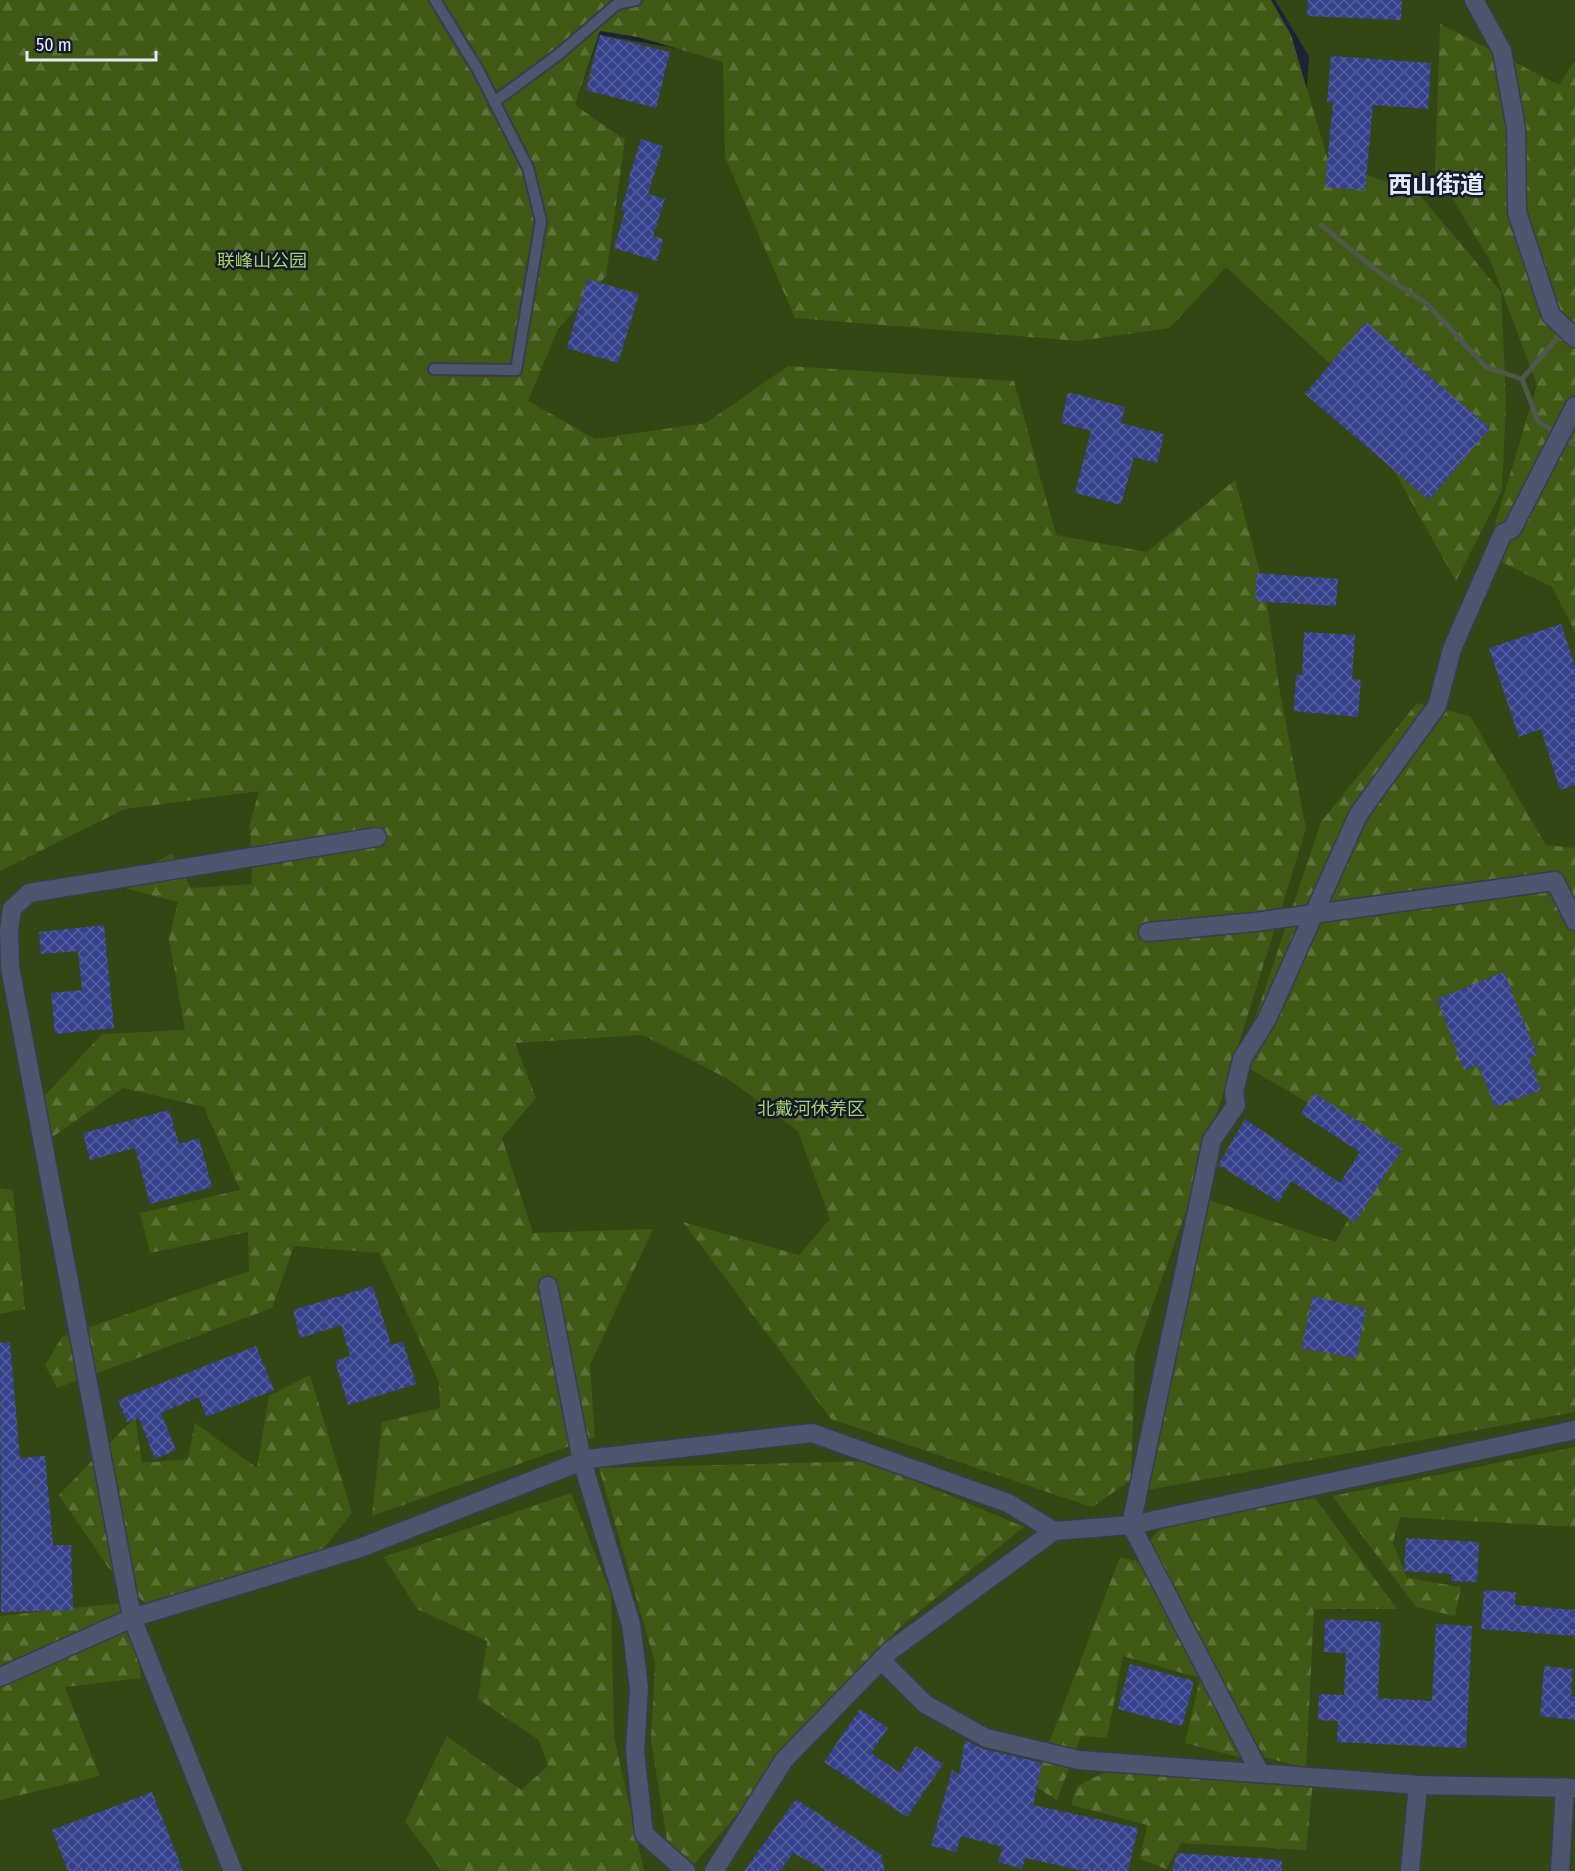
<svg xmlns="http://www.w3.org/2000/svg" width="1575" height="1871" font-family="'Fira Sans Condensed','Noto Sans SC',sans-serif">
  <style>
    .green { fill: #334715 }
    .forest { fill: url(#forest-firs) }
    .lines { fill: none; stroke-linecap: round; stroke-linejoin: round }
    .stream { stroke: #4f574b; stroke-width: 5 }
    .building { fill: url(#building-cross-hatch) }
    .service-casing { stroke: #393c4f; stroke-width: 14 }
    .minor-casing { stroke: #393c4f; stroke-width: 21 }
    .service { stroke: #4d546d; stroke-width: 10 }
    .minor { stroke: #4d546d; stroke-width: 18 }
    .labels { text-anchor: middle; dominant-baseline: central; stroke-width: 5; stroke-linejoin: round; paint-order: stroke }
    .park-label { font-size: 18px; fill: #a4d35f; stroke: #14192e }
    .district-label { font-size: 24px; font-weight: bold; fill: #e6ebfa; stroke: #14192e }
  </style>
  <defs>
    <pattern id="forest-firs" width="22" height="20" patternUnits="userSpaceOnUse" patternTransform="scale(1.5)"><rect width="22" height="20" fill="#3f5813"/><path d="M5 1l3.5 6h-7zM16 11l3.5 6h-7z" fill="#5b7036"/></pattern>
    <pattern id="building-cross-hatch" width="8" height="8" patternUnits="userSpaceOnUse" patternTransform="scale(1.5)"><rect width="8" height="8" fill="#36408b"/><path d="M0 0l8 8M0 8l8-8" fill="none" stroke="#535c9c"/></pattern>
  </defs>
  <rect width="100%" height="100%" fill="#1e2239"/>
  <polygon class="green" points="0,0 596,28 575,105 600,35 1302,157 1309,56 1275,0 1575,0 1575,1871 0,1871"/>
  <g class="forest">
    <polygon points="0,0 1271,0 1291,35 1328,160 1419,194 1501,292 1506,401 1502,490 1456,581 1338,371 1226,267 1170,328 1078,341 795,318 725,157 723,62 638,37 600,31 575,105 625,140 606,276 558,329 528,401 595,439 706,423 788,366 1014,381 1056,535 1147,552 1235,480 1266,595 1279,687 1306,829 1189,1203 1135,1354 1131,1480 1092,1507 831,1419 683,1222 799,1255 830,1219 798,1131 730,1080 643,1035 515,1043 536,1098 502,1138 533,1233 653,1229 590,1365 595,1437 372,1516 382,1422 440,1408 439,1382 379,1253 294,1246 272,1308 57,1388 45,1365 62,1337 249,1271 248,1232 150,1253 140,1213 240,1190 204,1107 123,1088 48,1140 26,1116 102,1034 185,1030 169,939 178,902 116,886 172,853 191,888 252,884 250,824 259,791 125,809 0,871"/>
    <polygon points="1440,24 1559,85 1575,60 1575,632 1552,587 1486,554 1537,385 1491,262 1435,170"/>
    <polygon points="1417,703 1470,716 1546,845 1575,848 1575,1412 1136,1492 1148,1397 1169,1344 1200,1197 1335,1242 1389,1150 1240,1063 1321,822"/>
    <polygon points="0,1188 13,1190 25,1309 0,1314"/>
    <polygon points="310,1375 352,1513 308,1568 153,1611 108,1567 59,1495 135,1417 142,1463 188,1459 195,1423 257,1468 269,1396"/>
    <polygon points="1575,1447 1575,1527 1400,1517 1393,1543 1407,1578 1461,1587 1455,1616 1416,1607 1332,1496"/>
    <polygon points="868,1461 1024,1527 900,1627 688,1871 672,1871 651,1740 655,1663 599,1468"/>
    <polygon points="571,1493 611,1594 614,1737 644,1871 442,1871 405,1822 447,1736 521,1790 548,1766 539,1740 478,1699 487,1641 417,1609 384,1557"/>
    <polygon points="1315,1498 1397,1609 1314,1609 1306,1768 1264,1757 1148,1543 1166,1522"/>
    <polygon points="1120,1557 1140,1562 1250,1760 1185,1743 1200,1678 1123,1656 1107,1738 1081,1736 1057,1800 1033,1785"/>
    <polygon points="130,1602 141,1678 65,1687 100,1776 0,1800 0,1616"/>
    <polygon points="1116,1767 1313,1781 1306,1850 1181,1843 1166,1869 1140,1859 1147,1825 1071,1805 1077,1786"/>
  </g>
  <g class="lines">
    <g class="stream">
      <polyline points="1321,225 1380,273 1427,304 1486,367 1522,379 1538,421 1575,445"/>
      <polyline points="1522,379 1553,343 1575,323"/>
    </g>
  </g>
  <g class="building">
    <polygon points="1308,0 1402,0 1401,20 1307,16"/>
    <polygon points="600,35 670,52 656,108 586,90"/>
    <polygon points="1331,56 1431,63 1428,109 1373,105 1365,190 1325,187 1333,102 1327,102"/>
    <polygon points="641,139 663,146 648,194 665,199 653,236 663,239 657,261 614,248 625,211 621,210 630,181 628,180"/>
    <polygon points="587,279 639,294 618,363 567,348"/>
    <polygon points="1366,322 1490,428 1429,500 1305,394"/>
    <polygon points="1068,392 1125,407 1121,423 1164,434 1157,463 1134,457 1121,505 1075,493 1091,431 1061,423"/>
    <polygon points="1257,573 1338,579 1336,606 1255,601"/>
    <polygon points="1561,624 1575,666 1575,785 1560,790 1541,729 1519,737 1489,648"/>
    <polygon points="1304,632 1355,635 1352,679 1361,680 1358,717 1294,711 1296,675 1302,675"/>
    <polygon points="104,925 114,1028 55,1034 51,993 82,990 78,951 41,954 39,932"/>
    <polygon points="1504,972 1537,1055 1529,1058 1541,1090 1495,1107 1478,1065 1464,1070 1437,999"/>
    <polygon points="1314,1093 1402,1149 1355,1222 1291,1181 1279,1202 1218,1165 1245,1119 1340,1183 1360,1152 1301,1114"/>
    <polygon points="169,1110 179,1144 199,1138 212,1187 150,1204 135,1148 90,1160 83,1133"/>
    <polygon points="373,1286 391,1345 403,1342 416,1384 348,1405 335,1361 350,1356 341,1325 300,1338 293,1310"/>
    <polygon points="1313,1296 1366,1309 1356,1358 1301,1348"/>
    <polygon points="10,1342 20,1458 45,1456 53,1545 71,1545 73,1610 1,1612 0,1343"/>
    <polygon points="256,1346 274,1390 206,1417 199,1397 161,1413 176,1450 155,1459 139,1418 127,1422 118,1400"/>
    <polygon points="1406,1538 1479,1542 1477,1582 1451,1581 1451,1574 1404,1571"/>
    <polygon points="1484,1590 1516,1592 1515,1605 1575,1610 1575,1636 1481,1629"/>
    <polygon points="1325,1619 1381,1622 1378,1698 1432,1701 1436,1624 1472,1626 1466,1748 1337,1742 1338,1721 1318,1720 1319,1694 1344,1695 1346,1653 1324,1652"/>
    <polygon points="1130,1664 1194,1681 1182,1726 1118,1709"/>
    <polygon points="1544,1666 1573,1669 1571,1696 1575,1696 1575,1720 1540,1716"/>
    <polygon points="860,1709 888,1728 871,1753 899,1772 916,1746 943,1764 907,1817 824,1762"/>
    <polygon points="965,1740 983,1749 1042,1763 1033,1805 1138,1828 1128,1871 1084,1871 1025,1858 1022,1869 998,1862 1003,1847 961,1836 956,1852 931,1846 952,1770 959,1775"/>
    <polygon points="152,1792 183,1871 68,1871 52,1830"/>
    <polygon points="796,1799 881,1855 885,1871 827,1871 793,1853 780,1871 744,1871"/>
    <polygon points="1177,1853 1282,1860 1282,1871 1172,1871"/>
  </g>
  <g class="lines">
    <g class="service-casing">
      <g id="service">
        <polyline points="494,102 559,54 617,4 636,0"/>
        <polyline points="434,369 516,370 541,221 528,168 478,70 435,0"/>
      </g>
    </g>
    <g class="minor-casing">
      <g id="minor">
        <polyline points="1474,0 1502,51 1516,128 1517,212 1551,315 1575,338"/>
        <polyline points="1148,932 1255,922 1555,881 1575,921"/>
        <polyline points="548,1286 582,1461 631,1624 639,1688 635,1751 644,1834 686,1871"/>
        <polyline points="881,1660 925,1704 986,1738 1079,1760 1418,1785 1575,1788"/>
        <polyline points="0,1677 132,1618 360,1548 587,1459 812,1433 1008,1503 1054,1531"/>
        <polyline points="1260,1773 1131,1525 1212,1140 1236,1105 1234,1092 1242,1059 1267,1019 1358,815 1437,706 1452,649 1503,533 1512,529 1575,406"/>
        <polyline points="233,1871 132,1618 10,967 9,930 12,909 29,893 377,837"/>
        <polyline points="714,1871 784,1760 890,1651 1054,1531 1131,1525 1575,1430"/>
        <polyline points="1410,1871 1418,1785"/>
        <polyline points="1560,1871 1565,1787"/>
      </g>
    </g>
    <use href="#service" class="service"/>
    <use href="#minor" class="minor"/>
  </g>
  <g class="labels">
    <g class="park-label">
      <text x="262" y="261">联峰山公园</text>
      <text x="811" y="1109">北戴河休养区</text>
    </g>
    <g class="district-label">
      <text x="1436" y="185">西山街道</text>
    </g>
  </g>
  <path d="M27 51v9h129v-9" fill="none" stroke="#e6ebfa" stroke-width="3"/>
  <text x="36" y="51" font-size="18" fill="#e6ebfa" stroke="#14192e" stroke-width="4.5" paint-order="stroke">50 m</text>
</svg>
